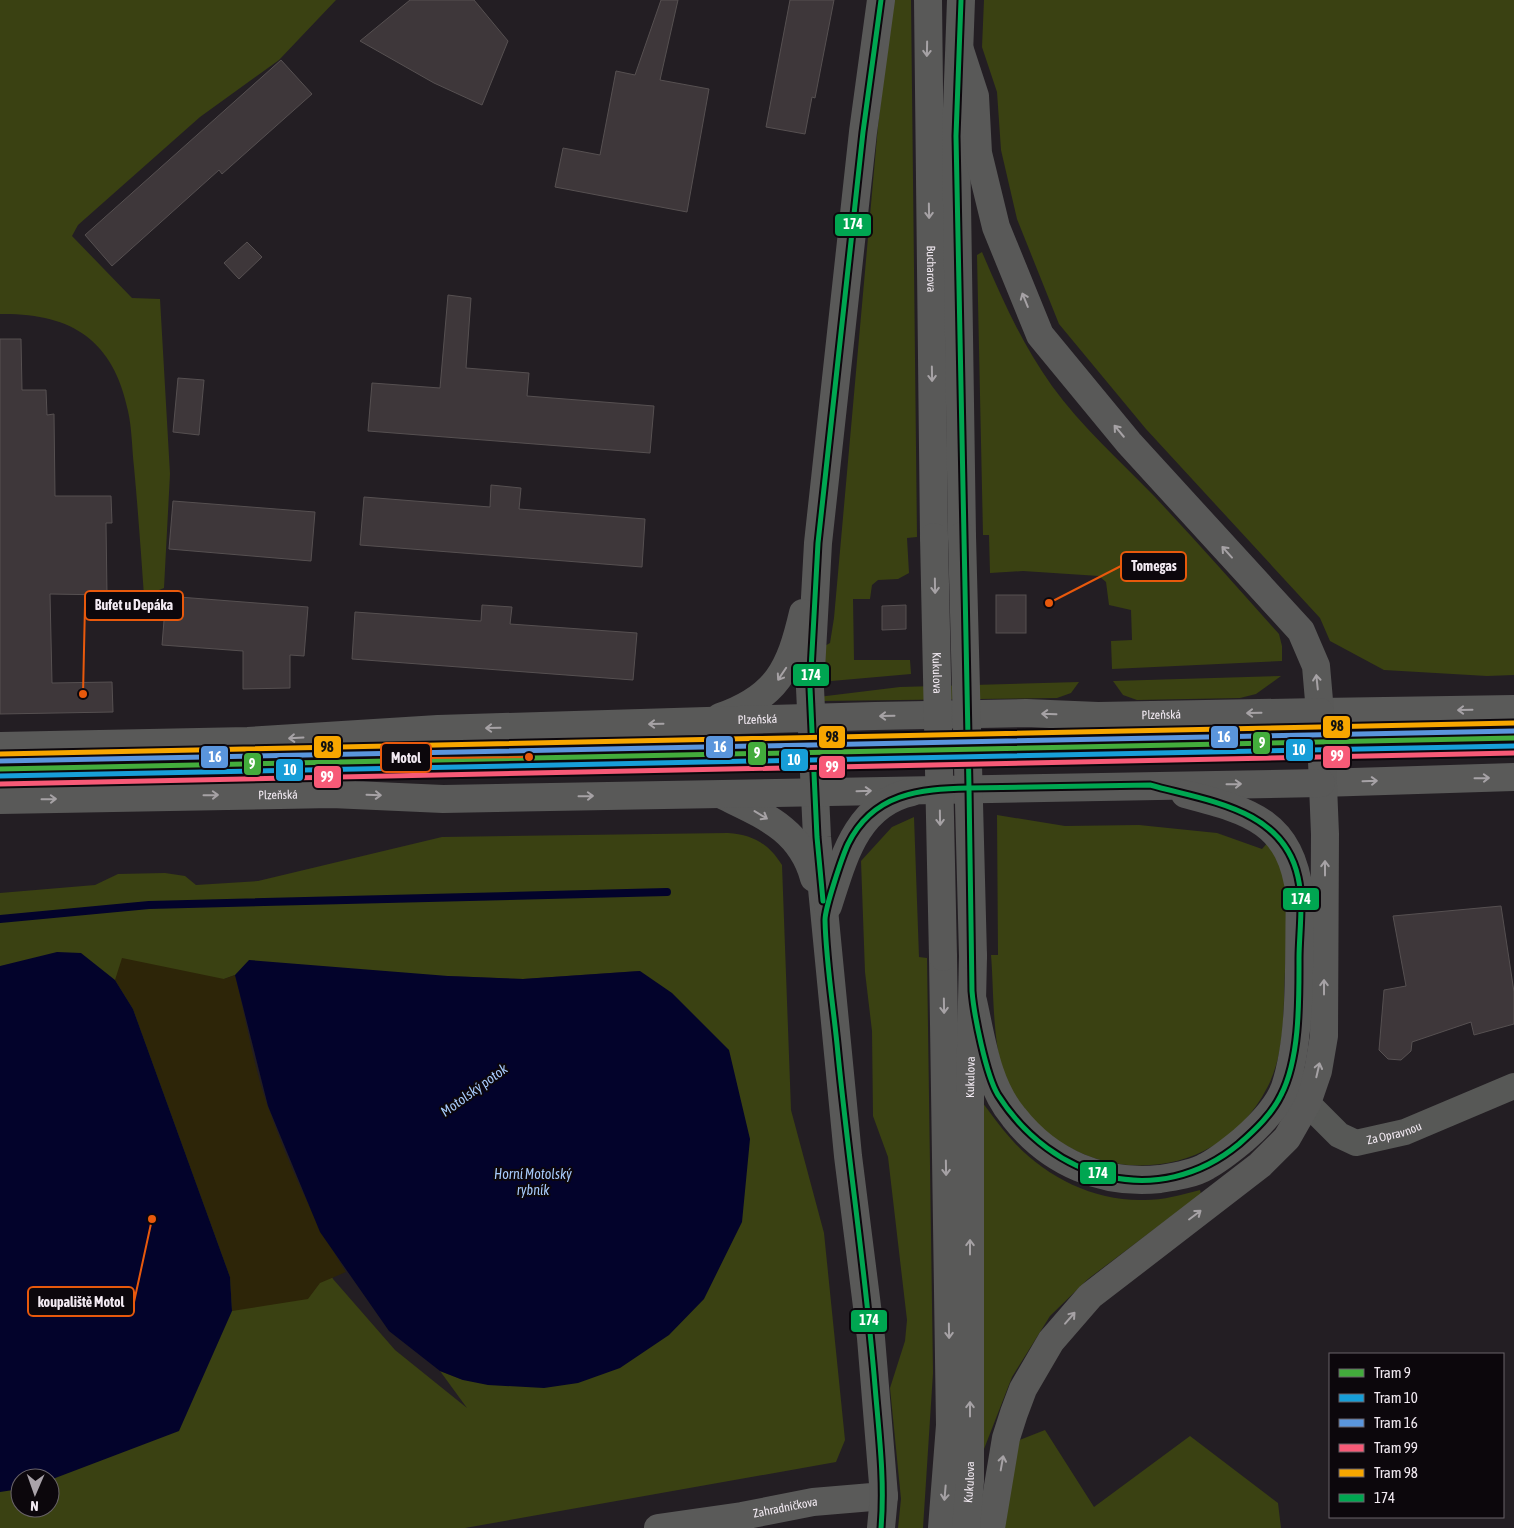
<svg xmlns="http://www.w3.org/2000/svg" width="1514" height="1528" font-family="'Asap Condensed',sans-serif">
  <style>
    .green { fill: #3a4112; fill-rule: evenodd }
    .sand { fill: #2d2508 }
    .water { fill: #03032b }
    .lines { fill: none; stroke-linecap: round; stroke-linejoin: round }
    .stream { stroke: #03032b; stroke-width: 8 }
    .building { fill: #3e373a; stroke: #565051 }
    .street { stroke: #575856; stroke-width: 26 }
    .secondary { stroke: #5a5a59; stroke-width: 28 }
    .primary { stroke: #595958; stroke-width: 28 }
    .primary-bridge { stroke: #595958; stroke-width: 28 }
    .bus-1-casing { stroke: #0c070c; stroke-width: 9 }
    .bus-1 { stroke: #00a651; stroke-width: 5 }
    .tram-1-casing { stroke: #0c070c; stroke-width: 9 }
    .tram-2-casing { stroke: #0c070c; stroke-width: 9 }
    .tram-3-casing { stroke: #0c070c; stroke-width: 9 }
    .tram-4-casing { stroke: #0c070c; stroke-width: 9 }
    .tram-5-casing { stroke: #0c070c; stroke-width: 9 }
    .tram-1 { stroke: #43ac3c; stroke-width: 5 }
    .tram-2 { stroke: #179ed8; stroke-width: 5 }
    .tram-3 { stroke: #5a95dc; stroke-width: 5 }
    .tram-4 { stroke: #f75a77; stroke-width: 5 }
    .tram-5 { stroke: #f7a600; stroke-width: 5 }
    .oneway { stroke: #a6a2a5 }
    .oneway2 { stroke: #a6a2a6 }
    .labels { text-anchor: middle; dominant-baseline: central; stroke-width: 4; stroke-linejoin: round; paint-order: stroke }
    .street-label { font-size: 12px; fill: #f2eaf2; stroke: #0c070c }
    .water-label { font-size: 14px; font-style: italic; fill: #a7cafa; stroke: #0c070c }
    .leader { fill: none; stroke: #e8590c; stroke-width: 2 }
    .callout-dot { fill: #e8590c; stroke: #0c070c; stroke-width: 2 }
    .callout { fill: #0c070c; stroke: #e8590c; stroke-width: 2 }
    .callout-label { font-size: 14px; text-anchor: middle; font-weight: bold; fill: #f2eaf2 }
    .line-badge { stroke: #0c070c; stroke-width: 2 }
    .badge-label { font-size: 14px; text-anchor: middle; font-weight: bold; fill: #fff }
    .pale-badge-label { font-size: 14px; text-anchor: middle; font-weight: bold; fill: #111 }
  </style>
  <rect width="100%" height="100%" fill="#231e23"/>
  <g class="green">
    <path d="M0,0h336l-57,60 -79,57 -122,108 -6,11 60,62 28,1 10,175 -6,114 -20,8c-3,-43 -6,-86 -10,-129 -2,-18 -2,-38 -6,-56 -15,-72 -57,-98 -128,-97z"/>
    <polygon points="892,0 911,0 917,537 907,538 909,573 898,579 878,580 872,585 870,599 853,599 854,660 910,660 911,674 820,682 823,647 830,643 834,618 878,126"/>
    <polygon points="984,0 1514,0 1514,675 1487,676 1384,670 1330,641 1320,618 1146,429 1059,324 1017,219 1001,150 997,92 982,47"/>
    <path d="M982,252c20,47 40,92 70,134 29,40 68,75 103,111 42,45 83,91 124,137l3,12v15l-170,8 -1,-28 21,-1 -1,-30 -22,-5 -3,-23 -7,-6 -76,-5 -33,2 -1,-38h-6l-6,-280z"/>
    <polygon points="1281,676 1256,694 1240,698 1137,700 1123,695 1113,681"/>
    <polygon points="1079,682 1071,693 1057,698 822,701 818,697 900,687"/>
    <path d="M997,815l68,11 74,-1 78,8 45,16 7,-8c5,9 13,20 15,30 7,27 3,71 1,99 -2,39 1,82 -18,118 -56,109 -211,100 -261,-9 -14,-31 -12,-89 -15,-124h7z"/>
    <polygon points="914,817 919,957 927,958 933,1373 923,1528 898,1528 901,1499 890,1388 905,1341 907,1320 888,1157 873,1116 872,1031 865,972 861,861 892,827"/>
    <path d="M728,833c25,2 40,10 54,32l9,245 33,123 21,207 -9,22 -371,66h-465v-635l95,-8 23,-11 47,-1 20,3 11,9 62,-4 184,-44zM639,971l-176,409 -23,-9 27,37 -72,-58 -62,-71 -59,-120 -50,-180 11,-4 213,1 75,3zM20,1478h30v30h-30z"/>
    <path d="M979,1098c11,14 21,29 33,42 32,36 79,60 128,60 20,1 41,-5 60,-10l1,4 -113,85 -38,37 -38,61 -28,72z"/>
    <polygon points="1045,1430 1094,1507 1190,1436 1278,1503 1281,1528 1002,1528 1017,1441"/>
  </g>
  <path class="sand" d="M122,958l102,21 11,-4c11,43 18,90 33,132 21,58 45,113 78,165l-26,11 -12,16 -76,12 -2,-34 -97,-268 -18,-29z"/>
  <g class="water">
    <polygon points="57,952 81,953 115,980 133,1009 230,1277 232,1311 179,1431 50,1480 50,1478 20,1478 20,1489 0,1492 0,966"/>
    <polygon points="249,960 448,976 523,979 640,971 672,993 729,1050 750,1139 742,1222 704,1299 669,1335 620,1368 578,1383 544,1388 488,1385 463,1380 440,1371 389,1331 320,1232 268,1106 235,975"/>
  </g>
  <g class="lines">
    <polyline class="stream" points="0,919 149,905 667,892"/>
  </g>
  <g class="building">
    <polygon points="410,0 474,0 508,41 482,105 434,83 360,41"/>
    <polygon points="661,0 678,0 660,80 709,89 687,212 555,187 563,148 600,155 616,71 635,75"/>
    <polygon points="790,0 834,0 815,98 812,97 805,134 766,127"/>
    <polygon points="281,60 312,94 222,174 219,170 112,266 85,235"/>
    <polygon points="247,242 262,257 239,279 224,263"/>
    <polygon points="448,295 471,298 466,368 529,373 527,396 654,406 650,453 368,431 372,383 440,388"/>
    <polygon points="0,339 21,339 22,390 46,390 47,415 54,414 55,496 111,496 112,523 106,523 107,595 50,594 52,683 112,682 113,712 0,714"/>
    <polygon points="178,378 204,380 199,435 173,432"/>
    <polygon points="491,485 521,488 519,509 645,519 642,567 360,545 364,497 490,507"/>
    <polygon points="173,501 315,512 311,561 169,549"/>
    <rect x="996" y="595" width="30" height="38"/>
    <polygon points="166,596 308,607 304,656 290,655 290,688 243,689 243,651 162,645"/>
    <polygon points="482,605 512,607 510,624 637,633 633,680 352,659 355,612 481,621"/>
    <polygon points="906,605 906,629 882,630 882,606"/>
    <polygon points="1501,906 1514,992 1514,1024 1474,1035 1471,1022 1412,1042 1411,1051 1401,1060 1388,1059 1379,1050 1384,990 1406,986 1393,916"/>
  </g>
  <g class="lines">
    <path class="street" id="s1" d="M1289,1091l18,12 32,32 17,8 49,-11 109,-46"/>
    <g class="secondary">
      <polyline points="1320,712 1514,709"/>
      <polyline points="1321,783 1514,777"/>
      <path id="s2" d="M658,1528l84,-12 71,-14 71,-6"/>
    </g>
    <g class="primary">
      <polyline points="881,0 863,132 818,543 810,688 817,837 848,1156 871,1338 884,1496 881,1528"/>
      <path id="s3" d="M928,0l6,537"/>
      <polyline points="961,0 956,136 962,536"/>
      <polyline points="960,50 975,96 978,153 996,227 1040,335 1129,443 1301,631 1316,666 1320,712 1325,834 1324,1036 1318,1071 1307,1103 1287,1138 1260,1165 1090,1296 1051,1341 1023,1389 1014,1413 1006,1438 991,1528"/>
      <path d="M720,717c57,-20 70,-48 83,-104"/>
      <path id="s4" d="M0,746l248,-5 190,-12 437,-13 151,-3 72,3 222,-4"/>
      <path d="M724,796c41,20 77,34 90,82"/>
      <path id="s5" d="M0,800l332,-6 111,5 878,-16"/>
      <path d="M828,906c15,-46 28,-102 84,-114"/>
      <path d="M973,1001c9,40 14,84 41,116 36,46 89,68 146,62 14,-2 34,-5 47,-13 13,-7 25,-17 36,-26 16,-14 35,-33 42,-53 18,-54 13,-134 15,-191 -9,-75 -50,-85 -115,-102"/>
      <polyline points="942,1528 950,1425 943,957"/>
      <path id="s6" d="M966,1528l4,-47v-388l3,-137"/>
    </g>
    <g class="primary-bridge">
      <polyline points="962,536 973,956"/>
      <path id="s7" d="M934,537l9,420"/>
    </g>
    <g class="bus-1-casing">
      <g id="bus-1">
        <polyline points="961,0 956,136 969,788"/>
        <path d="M1150,785c57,16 133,23 148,92 6,26 1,56 1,82 0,41 1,99 -18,136 -9,19 -26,35 -42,49 -81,67 -187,36 -241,-49 -12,-20 -24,-80 -26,-104l-3,-203z"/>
        <polyline points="823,901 817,837 810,688 818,543 863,132 881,0"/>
        <path d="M881,1528c4,-47 -2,-94 -6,-142 -9,-111 -26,-221 -37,-332 -4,-44 -12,-90 -13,-134 0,-12 17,-63 23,-76 25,-51 72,-55 121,-56"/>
      </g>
    </g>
    <use href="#bus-1" class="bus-1"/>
    <g class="tram-1-casing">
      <polyline id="tram-1" points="0,769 1514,738"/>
    </g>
    <g class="tram-2-casing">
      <polyline id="tram-2" points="0,776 1514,746"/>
    </g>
    <g class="tram-3-casing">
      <polyline id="tram-3" points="0,761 1514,731"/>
    </g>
    <g class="tram-4-casing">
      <polyline id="tram-4" points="0,784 1514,753"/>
    </g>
    <g class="tram-5-casing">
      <polyline id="tram-5" points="0,754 1514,723"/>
    </g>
    <use href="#tram-1" class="tram-1"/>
    <use href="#tram-2" class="tram-2"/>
    <use href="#tram-3" class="tram-3"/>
    <use href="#tram-4" class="tram-4"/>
    <use href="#tram-5" class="tram-5"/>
  </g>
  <defs><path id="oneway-shaft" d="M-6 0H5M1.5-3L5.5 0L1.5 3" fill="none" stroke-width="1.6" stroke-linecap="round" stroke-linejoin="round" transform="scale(1.25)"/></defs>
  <g class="oneway">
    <use href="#oneway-shaft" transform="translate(927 49) rotate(91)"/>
    <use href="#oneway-shaft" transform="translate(929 211) rotate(89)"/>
    <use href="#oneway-shaft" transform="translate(1025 300) rotate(-112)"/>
    <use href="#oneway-shaft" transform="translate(932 374) rotate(89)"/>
    <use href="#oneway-shaft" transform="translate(1119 431) rotate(-130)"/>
    <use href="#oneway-shaft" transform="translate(1227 552) rotate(-132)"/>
    <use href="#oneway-shaft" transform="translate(935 586) rotate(89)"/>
    <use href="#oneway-shaft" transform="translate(782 674) rotate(124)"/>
    <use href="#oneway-shaft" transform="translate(1317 682) rotate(-96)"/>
    <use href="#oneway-shaft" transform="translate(1254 713) rotate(179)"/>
    <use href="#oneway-shaft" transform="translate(1049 714) rotate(-178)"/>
    <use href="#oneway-shaft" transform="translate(887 716) rotate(179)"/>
    <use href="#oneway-shaft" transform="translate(656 724) rotate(179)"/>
    <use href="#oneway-shaft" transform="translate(493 728) rotate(179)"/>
    <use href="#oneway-shaft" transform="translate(296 738) rotate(177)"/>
    <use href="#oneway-shaft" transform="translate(1234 784) rotate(-1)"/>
    <use href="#oneway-shaft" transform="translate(864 791) rotate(-2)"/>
    <use href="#oneway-shaft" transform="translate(211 795) rotate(-1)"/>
    <use href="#oneway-shaft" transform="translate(374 795) rotate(2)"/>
    <use href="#oneway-shaft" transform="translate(586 796) rotate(-1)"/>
    <use href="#oneway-shaft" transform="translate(49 799) rotate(-1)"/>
    <use href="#oneway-shaft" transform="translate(761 815) rotate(31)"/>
    <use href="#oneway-shaft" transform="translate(940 818) rotate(89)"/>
    <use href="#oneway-shaft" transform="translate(1325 868) rotate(-90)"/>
    <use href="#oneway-shaft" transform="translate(1324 987) rotate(-90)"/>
    <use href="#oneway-shaft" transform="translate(944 1006) rotate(89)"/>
    <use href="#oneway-shaft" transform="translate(1318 1070) rotate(-77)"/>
    <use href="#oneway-shaft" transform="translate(946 1168) rotate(89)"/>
    <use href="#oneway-shaft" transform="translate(1195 1215) rotate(-37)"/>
    <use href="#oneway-shaft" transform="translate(970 1247) rotate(-90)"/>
    <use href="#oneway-shaft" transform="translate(1070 1318) rotate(-49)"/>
    <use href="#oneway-shaft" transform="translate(949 1331) rotate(89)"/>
    <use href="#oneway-shaft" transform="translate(970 1409) rotate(-90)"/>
    <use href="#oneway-shaft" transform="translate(1002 1463) rotate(-80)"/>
    <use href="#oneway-shaft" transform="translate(945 1493) rotate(95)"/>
  </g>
  <g class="oneway2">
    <use href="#oneway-shaft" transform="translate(1465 710) rotate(179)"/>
    <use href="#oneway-shaft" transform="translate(1482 778) rotate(-1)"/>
    <use href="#oneway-shaft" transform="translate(1370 781) rotate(-2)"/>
  </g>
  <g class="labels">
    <g class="street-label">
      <text stroke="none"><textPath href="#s3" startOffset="269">Bucharova</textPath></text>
      <text stroke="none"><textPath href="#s7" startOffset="136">Kukulova</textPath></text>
      <text stroke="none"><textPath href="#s4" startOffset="1162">Plzeňská</textPath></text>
      <text stroke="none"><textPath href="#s4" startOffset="758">Plzeňská</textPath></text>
      <text stroke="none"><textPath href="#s5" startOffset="278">Plzeňská</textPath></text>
      <text stroke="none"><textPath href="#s6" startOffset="451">Kukulova</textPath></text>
      <text stroke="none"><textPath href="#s1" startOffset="125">Za Opravnou</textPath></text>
      <text stroke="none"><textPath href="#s6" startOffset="46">Kukulova</textPath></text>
      <text stroke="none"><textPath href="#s2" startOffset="129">Zahradníčkova</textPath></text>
    </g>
    <g class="water-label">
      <text transform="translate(474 1090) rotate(-36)">Motolský potok</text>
      <text x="533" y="1174">Horní Motolský<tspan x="533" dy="16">rybník</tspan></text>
    </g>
  </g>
  <path class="leader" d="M1049 603L1121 566M83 694L85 605M529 757L431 758M152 1219L134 1302"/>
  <g class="callout-dot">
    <circle cx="1049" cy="603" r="5"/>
    <circle cx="83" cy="694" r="5"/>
    <circle cx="529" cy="757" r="5"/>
    <circle cx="152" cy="1219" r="5"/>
  </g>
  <g class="callout">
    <rect x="1121" y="552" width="65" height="29" rx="5"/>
    <rect x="85" y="591" width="98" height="29" rx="5"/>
    <rect x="381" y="743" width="50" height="29" rx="5"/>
    <rect x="28" y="1287" width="106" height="29" rx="5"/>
  </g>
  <g class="callout-label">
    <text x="1154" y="571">Tomegas</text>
    <text x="134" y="610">Bufet u Depáka</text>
    <text x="406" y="763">Motol</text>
    <text x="81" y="1307">koupaliště Motol</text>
  </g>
  <g class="line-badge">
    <rect x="834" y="213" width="38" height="24" rx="5" fill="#00a651"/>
    <rect x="792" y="663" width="38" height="24" rx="5" fill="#00a651"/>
    <rect x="1322" y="715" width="29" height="24" rx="5" fill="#f7a600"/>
    <rect x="1210" y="725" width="29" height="24" rx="5" fill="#5a95dc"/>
    <rect x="818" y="725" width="28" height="24" rx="5" fill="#f7a600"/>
    <rect x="1252" y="731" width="19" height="24" rx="5" fill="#43ac3c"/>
    <rect x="705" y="735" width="29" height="24" rx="5" fill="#5a95dc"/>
    <rect x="313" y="735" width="29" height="24" rx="5" fill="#f7a600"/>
    <rect x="1285" y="738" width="29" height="24" rx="5" fill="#179ed8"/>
    <rect x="747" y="741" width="20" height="25" rx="5" fill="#43ac3c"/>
    <rect x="1322" y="745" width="29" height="24" rx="5" fill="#f75a77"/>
    <rect x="200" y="745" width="29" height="24" rx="5" fill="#5a95dc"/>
    <rect x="780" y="748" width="29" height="24" rx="5" fill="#179ed8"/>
    <rect x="243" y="752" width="19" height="24" rx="5" fill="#43ac3c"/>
    <rect x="818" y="755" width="28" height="24" rx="5" fill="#f75a77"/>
    <rect x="275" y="758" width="29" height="24" rx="5" fill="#179ed8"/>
    <rect x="313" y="765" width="29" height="24" rx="5" fill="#f75a77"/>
    <rect x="1282" y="887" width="38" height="24" rx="5" fill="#00a651"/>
    <rect x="1079" y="1161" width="38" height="24" rx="5" fill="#00a651"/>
    <rect x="850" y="1309" width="38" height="24" rx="5" fill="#00a651"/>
  </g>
  <g class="badge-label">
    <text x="853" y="229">174</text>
    <text x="811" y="680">174</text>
    <text x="1224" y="742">16</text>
    <text x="1262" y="748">9</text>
    <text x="720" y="752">16</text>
    <text x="1299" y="755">10</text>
    <text x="757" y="758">9</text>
    <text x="1337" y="761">99</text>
    <text x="215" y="762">16</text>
    <text x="794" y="765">10</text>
    <text x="252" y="769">9</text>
    <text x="832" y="772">99</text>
    <text x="290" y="775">10</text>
    <text x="327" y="782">99</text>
    <text x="1301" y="904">174</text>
    <text x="1098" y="1178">174</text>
    <text x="869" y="1325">174</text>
  </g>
  <g class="pale-badge-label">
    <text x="1337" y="731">98</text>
    <text x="832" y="742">98</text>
    <text x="327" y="752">98</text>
  </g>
  <rect x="1329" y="1353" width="175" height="165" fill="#0c070c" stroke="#686268"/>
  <rect x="1339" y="1369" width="25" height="8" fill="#43ac3c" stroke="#686268"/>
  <text x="1374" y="1378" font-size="15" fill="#f2eaf2">Tram 9</text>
  <rect x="1339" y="1394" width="25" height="8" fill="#179ed8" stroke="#686268"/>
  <text x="1374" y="1403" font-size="15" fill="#f2eaf2">Tram 10</text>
  <rect x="1339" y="1419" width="25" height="8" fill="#5a95dc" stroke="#686268"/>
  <text x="1374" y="1428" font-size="15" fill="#f2eaf2">Tram 16</text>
  <rect x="1339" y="1444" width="25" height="8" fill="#f75a77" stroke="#686268"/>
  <text x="1374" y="1453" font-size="15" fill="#f2eaf2">Tram 99</text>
  <rect x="1339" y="1469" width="25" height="8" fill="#f7a600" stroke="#686268"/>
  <text x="1374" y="1478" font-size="15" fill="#f2eaf2">Tram 98</text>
  <rect x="1339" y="1494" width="25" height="8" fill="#00a651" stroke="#686268"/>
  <text x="1374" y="1503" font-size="15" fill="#f2eaf2">174</text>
  <g transform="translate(35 1493) rotate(182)"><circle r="24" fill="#0c070c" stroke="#686268"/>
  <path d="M0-4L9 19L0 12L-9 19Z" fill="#aaa3aa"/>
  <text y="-8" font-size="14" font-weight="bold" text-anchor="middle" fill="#f2eaf2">N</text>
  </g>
</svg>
